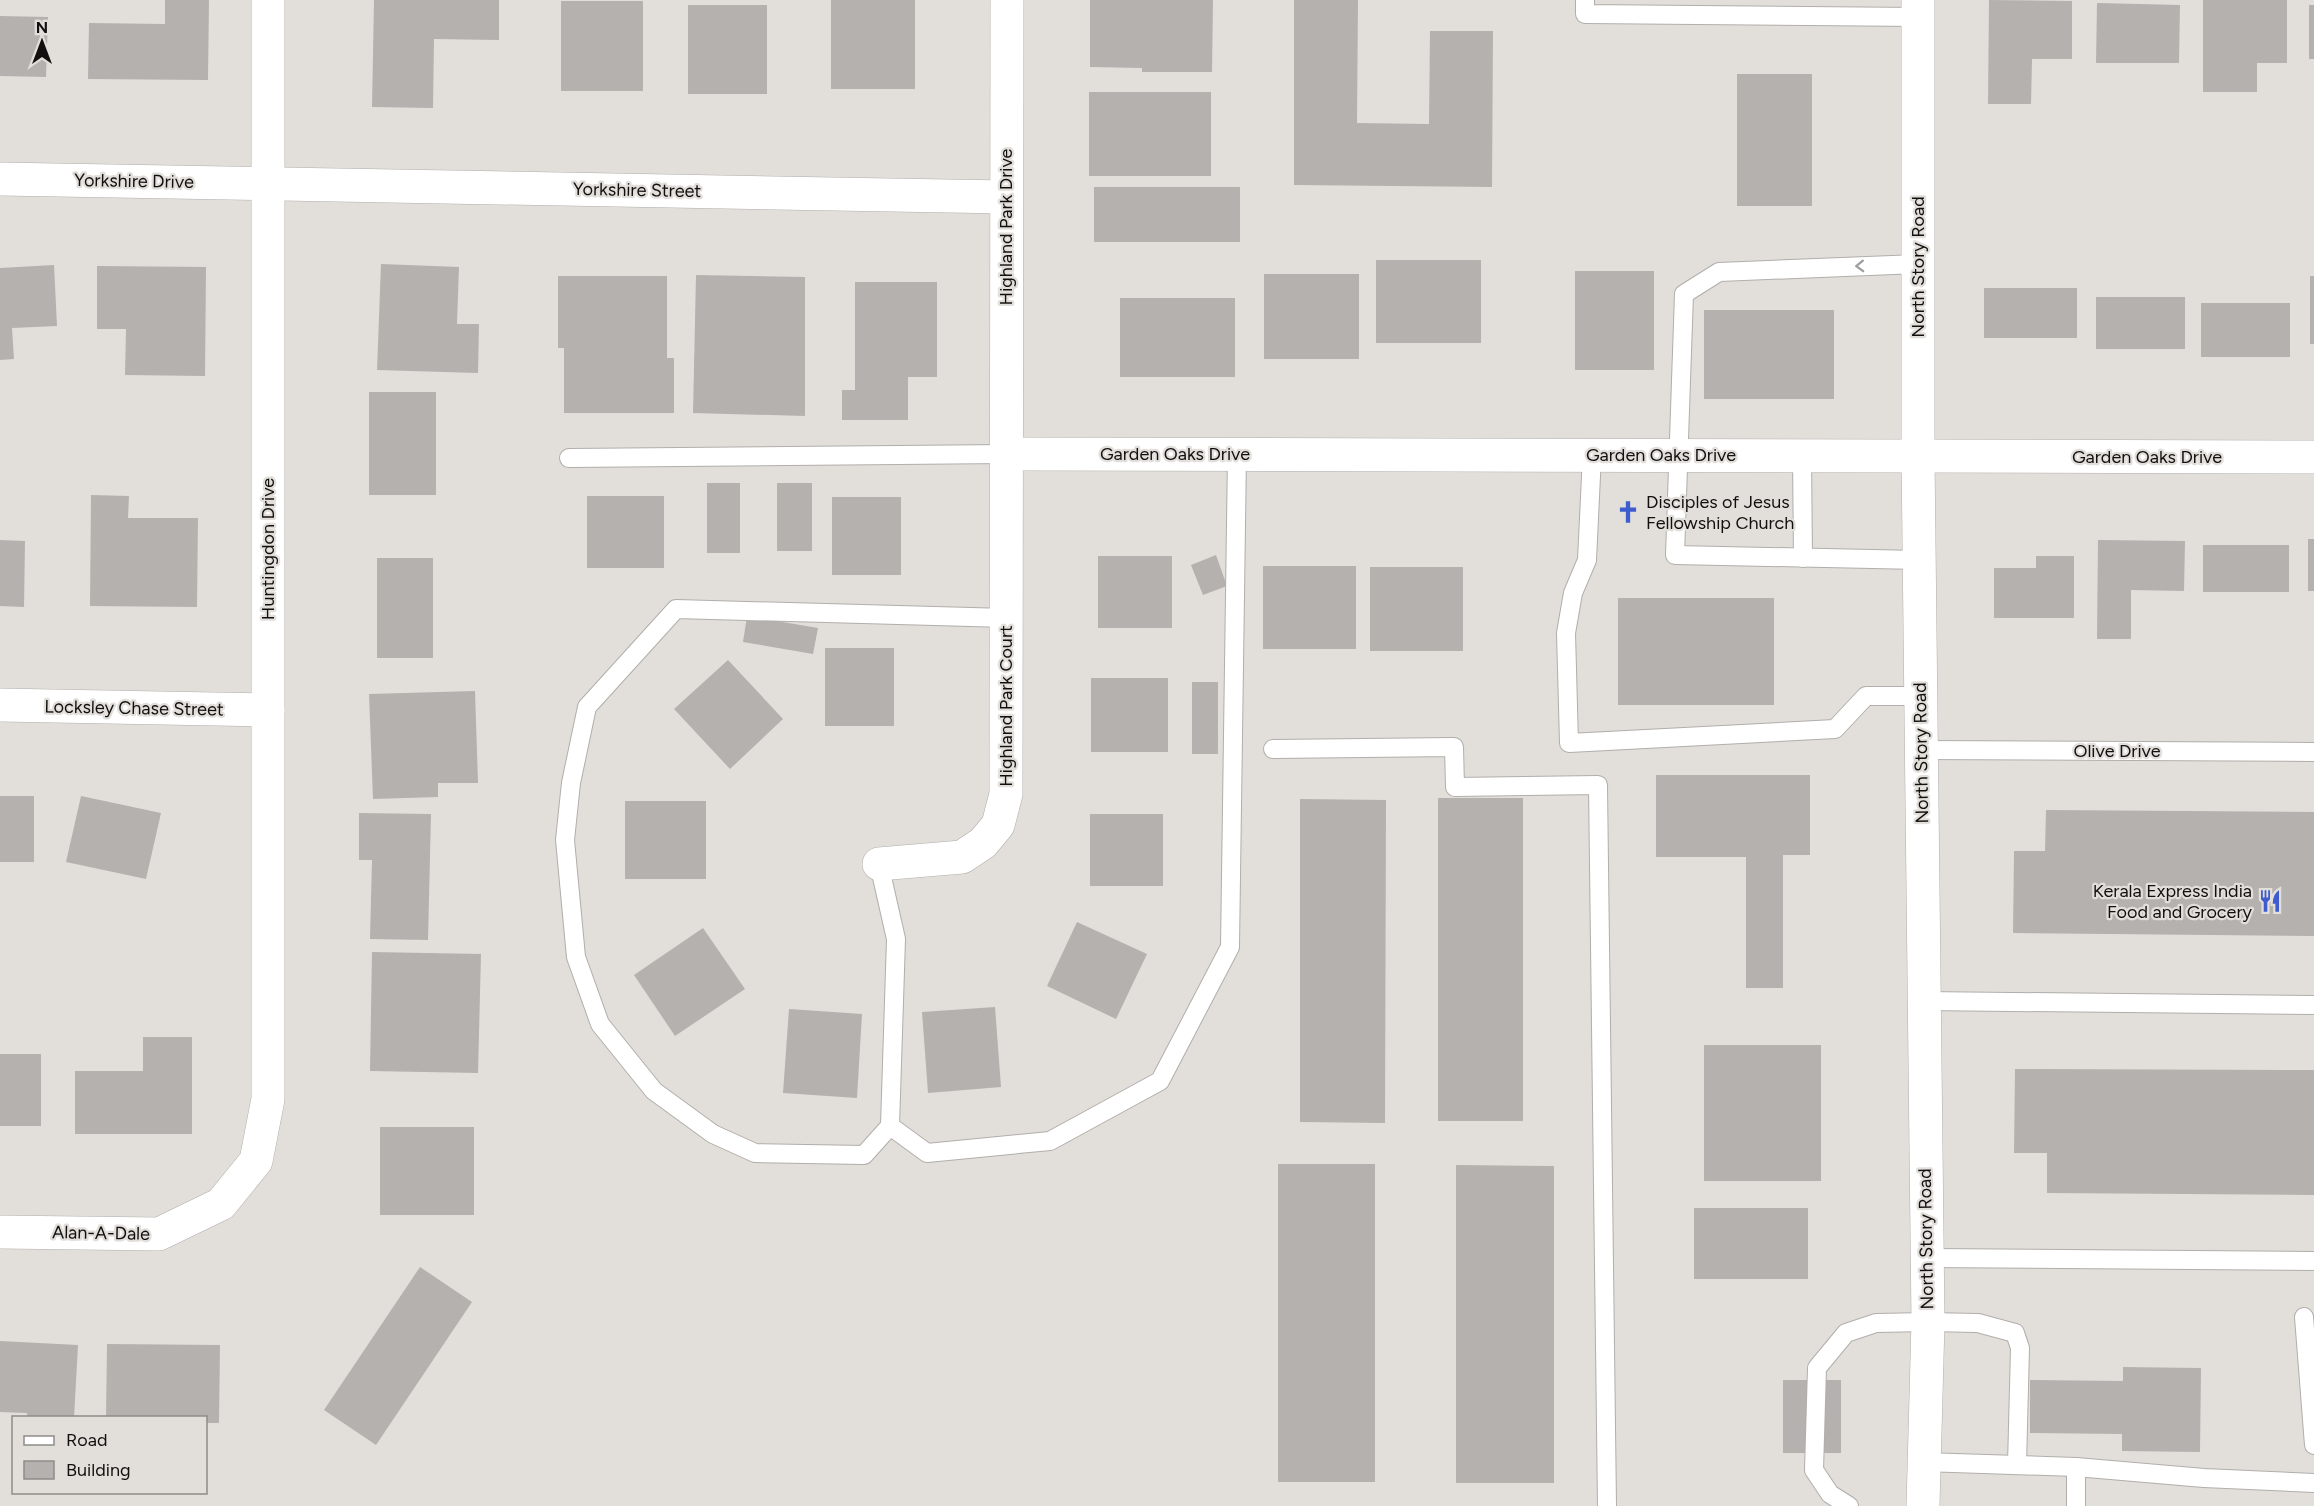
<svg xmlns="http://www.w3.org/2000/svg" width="2314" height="1506" font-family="Figtree,sans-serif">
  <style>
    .building { fill: #b4b1ae }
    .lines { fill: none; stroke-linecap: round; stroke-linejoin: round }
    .lane-casing { stroke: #b1aeab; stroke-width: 20 }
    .street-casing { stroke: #b1aeab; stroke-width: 34 }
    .secondary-casing { stroke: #b1aeab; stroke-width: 34 }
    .lane { stroke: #fff; stroke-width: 18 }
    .street { stroke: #fff; stroke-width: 33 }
    .secondary { stroke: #fff; stroke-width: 33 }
    .oneway { stroke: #a09f9f }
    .labels { text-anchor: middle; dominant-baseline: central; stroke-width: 4.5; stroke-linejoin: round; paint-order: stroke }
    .street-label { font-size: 18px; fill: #11100f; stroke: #e2dfdb }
    .poi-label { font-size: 18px; fill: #11100f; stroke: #e2dfdb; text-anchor: start }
  </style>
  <rect width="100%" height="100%" fill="#e2dfdb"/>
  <g class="building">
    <polygon points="165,0 209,0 208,80 88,79 89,23 165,24"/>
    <polygon points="374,0 499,0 499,40 434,39 433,108 372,107"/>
    <rect x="831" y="0" width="84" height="89"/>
    <polygon points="1090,0 1213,0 1212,72 1142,72 1142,68 1090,67"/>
    <polygon points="1294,0 1358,0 1357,123 1429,124 1430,31 1493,31 1492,187 1294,185"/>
    <polygon points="1989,0 2072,1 2072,59 2032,59 2031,104 1988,104"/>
    <polygon points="2203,0 2287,0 2287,63 2257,63 2257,92 2203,92"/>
    <rect x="561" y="1" width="82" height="90"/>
    <polygon points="2097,3 2180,5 2179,63 2096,63"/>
    <rect x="688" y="5" width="79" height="89"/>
    <rect x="2309" y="5" width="5" height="54"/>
    <polygon points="0,16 48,17 46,77 0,76"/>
    <rect x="1737" y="74" width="75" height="132"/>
    <rect x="1089" y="92" width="122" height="84"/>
    <rect x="1094" y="187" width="146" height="55"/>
    <rect x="1376" y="260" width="105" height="83"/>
    <polygon points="381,264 459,267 457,324 479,324 478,373 377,370"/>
    <polygon points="54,265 57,326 12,328 14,359 0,360 0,268"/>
    <polygon points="97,266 206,267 205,376 125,375 126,329 97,329"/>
    <rect x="1575" y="271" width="79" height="99"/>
    <rect x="1264" y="274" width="95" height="85"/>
    <polygon points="696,275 805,277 805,416 693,413"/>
    <polygon points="558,276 667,276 667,358 674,358 674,413 564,413 564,348 558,348"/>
    <rect x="2310" y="276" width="4" height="68"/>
    <polygon points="855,282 937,282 937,377 908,377 908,420 842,420 842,390 855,390"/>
    <rect x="1984" y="288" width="93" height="50"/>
    <rect x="2096" y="297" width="89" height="52"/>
    <rect x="1120" y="298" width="115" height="79"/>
    <rect x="2201" y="303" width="89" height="54"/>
    <rect x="1704" y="310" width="130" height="89"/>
    <rect x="369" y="392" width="67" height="103"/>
    <rect x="707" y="483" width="33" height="70"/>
    <rect x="777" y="483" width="35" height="68"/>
    <polygon points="91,495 129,496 128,518 198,518 197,607 90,606"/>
    <rect x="587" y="496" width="77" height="72"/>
    <rect x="832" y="497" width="69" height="78"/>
    <rect x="2308" y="539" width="6" height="52"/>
    <polygon points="0,540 25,541 24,607 0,606"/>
    <polygon points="2098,540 2185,541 2184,591 2131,590 2131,639 2097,639"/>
    <rect x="2203" y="545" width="86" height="47"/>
    <polygon points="1216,555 1227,586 1203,595 1191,565"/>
    <rect x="1098" y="556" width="74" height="72"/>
    <polygon points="2036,556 2074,556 2074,618 1994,618 1994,568 2036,568"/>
    <rect x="377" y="558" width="56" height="100"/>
    <rect x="1263" y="566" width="93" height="83"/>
    <rect x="1370" y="567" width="93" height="84"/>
    <rect x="1618" y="598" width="156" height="107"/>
    <polygon points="747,616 818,628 813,654 743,642"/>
    <rect x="825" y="648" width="69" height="78"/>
    <polygon points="728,660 783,719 730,769 674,709"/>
    <rect x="1091" y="678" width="77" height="74"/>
    <rect x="1192" y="682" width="26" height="72"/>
    <polygon points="475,691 478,783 438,783 438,797 373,799 369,694"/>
    <polygon points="1656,775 1810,775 1810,855 1783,855 1783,988 1746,988 1746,857 1656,857"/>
    <rect x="0" y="796" width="34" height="66"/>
    <polygon points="81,796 161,813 146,879 66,862"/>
    <rect x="1438" y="798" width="85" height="323"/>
    <polygon points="1300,799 1386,800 1385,1123 1300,1122"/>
    <rect x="625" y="801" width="81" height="78"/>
    <polygon points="2046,810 2314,812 2314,936 2013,933 2014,851 2045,851"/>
    <polygon points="359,813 431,814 428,940 370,939 372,860 359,860"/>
    <rect x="1090" y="814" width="73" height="72"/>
    <polygon points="1077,922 1147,954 1116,1019 1047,986"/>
    <polygon points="703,928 745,989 675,1036 634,975"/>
    <polygon points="372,952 481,954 478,1073 370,1071"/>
    <polygon points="995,1007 1001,1087 928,1093 922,1012"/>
    <polygon points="789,1009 862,1014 857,1098 783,1093"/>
    <polygon points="143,1037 192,1037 192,1134 75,1134 75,1071 143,1071"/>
    <rect x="1704" y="1045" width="117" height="136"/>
    <rect x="0" y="1054" width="41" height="72"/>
    <polygon points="2015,1069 2314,1070 2314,1195 2047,1193 2047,1153 2014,1153"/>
    <rect x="380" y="1127" width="94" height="88"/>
    <rect x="1278" y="1164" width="97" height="318"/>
    <polygon points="1456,1165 1554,1166 1554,1483 1456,1483"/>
    <rect x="1694" y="1208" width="114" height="71"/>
    <polygon points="420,1267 472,1302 376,1445 324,1410"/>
    <polygon points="0,1341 78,1345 74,1418 27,1418 27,1413 0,1412"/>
    <polygon points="107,1344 220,1345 219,1423 206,1423 206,1418 106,1418"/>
    <polygon points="2123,1367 2201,1368 2200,1452 2122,1451 2122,1434 2030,1433 2030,1380 2123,1381"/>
    <rect x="1783" y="1380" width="58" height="73"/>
  </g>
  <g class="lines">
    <g class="lane-casing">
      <g id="lane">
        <polyline points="1585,0 1585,14 1918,17"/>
        <polyline points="1918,264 1719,272 1684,294 1675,555 1919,560"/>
        <polyline points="1592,455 1587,560 1573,593 1566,633 1569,743 1835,729 1866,696 1920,696"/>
        <polyline points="1802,455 1803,558"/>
        <polyline points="569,458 1007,454"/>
        <polyline points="1273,749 1454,747 1455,787 1598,785 1607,1506"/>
        <polyline points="1921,750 2314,752"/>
        <polyline points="879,864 896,939 890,1126 864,1155 755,1153 713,1134 654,1091 600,1024 576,957 565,840 571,783 587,707 676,609 1007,618"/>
        <polyline points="1923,1001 2314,1005"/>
        <polyline points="890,1126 927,1153 1050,1141 1160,1081 1230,947 1237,454"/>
        <polyline points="1926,1258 2314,1261"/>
        <polyline points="2304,1317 2314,1445"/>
        <polyline points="1923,1462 2076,1467 2076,1506"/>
        <polyline points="2076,1467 2204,1478 2314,1483"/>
        <polyline points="1849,1506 1830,1494 1814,1470 1817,1368 1846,1333 1876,1323 1928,1322 1978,1323 2015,1333 2020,1348 2017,1465"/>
      </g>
    </g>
    <g class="street-casing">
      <g id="street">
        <polyline points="0,179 1006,197"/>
        <polyline points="1007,454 2314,457"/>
        <polyline points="0,705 268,710"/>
        <polyline points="879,864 962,857 983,843 998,825 1006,794 1007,0"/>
        <polyline points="0,1232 159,1234 221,1204 256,1161 268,1099 268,0"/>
      </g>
    </g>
    <g class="secondary-casing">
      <polyline id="secondary" points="1918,0 1918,456 1928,1322 1923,1506"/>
    </g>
    <use href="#lane" class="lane"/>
    <use href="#street" class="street"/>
    <use href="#secondary" class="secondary"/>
  </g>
  <defs><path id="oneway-chevron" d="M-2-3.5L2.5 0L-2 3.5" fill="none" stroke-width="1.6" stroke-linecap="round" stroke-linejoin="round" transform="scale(1.5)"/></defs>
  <use class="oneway" href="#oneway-chevron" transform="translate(1860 266) rotate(178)"/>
  <defs>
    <g id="church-bare" transform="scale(1.8)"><path d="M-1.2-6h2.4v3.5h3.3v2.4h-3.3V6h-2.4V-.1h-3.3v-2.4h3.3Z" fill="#3f5ccf" stroke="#e2dfdb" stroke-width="2.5" paint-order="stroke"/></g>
    <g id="restaurant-bare" transform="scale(1.8)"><path d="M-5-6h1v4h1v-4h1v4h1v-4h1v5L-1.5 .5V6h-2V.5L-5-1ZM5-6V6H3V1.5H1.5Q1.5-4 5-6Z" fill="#3f5ccf" stroke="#e2dfdb" stroke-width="2.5" paint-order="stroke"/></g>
  </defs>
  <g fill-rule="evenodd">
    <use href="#church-bare" x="1628" y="512"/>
    <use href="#restaurant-bare" x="2270" y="901"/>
  </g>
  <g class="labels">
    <g class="street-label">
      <text transform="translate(134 181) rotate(1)">Yorkshire Drive</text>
      <text transform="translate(637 190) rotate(1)">Yorkshire Street</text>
      <text transform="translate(1006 227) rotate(-90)">Highland Park Drive</text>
      <text transform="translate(1918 267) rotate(-90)">North Story Road</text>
      <text x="1175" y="454">Garden Oaks Drive</text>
      <text x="1661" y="455">Garden Oaks Drive</text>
      <text x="2147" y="457">Garden Oaks Drive</text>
      <text transform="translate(268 549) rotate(-90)">Huntingdon Drive</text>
      <text transform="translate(1006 706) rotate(-90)">Highland Park Court</text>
      <text transform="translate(134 708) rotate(1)">Locksley Chase Street</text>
      <text x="2117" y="751">Olive Drive</text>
      <text transform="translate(1921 753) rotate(-91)">North Story Road</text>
      <text transform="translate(101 1233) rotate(1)">Alan-A-Dale</text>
      <text transform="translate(1926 1239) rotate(-91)">North Story Road</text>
    </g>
    <g class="poi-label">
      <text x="1646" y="502">Disciples of Jesus<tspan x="1646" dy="21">Fellowship Church</tspan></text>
      <text x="2252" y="891" text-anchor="end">Kerala Express India<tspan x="2252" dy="21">Food and Grocery</tspan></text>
    </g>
  </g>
  <rect x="12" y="1416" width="195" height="78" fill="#e2dfdb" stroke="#8e8c89" stroke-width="1.5"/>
  <rect x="24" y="1436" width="30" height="9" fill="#ffffff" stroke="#8e8c89" stroke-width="1.5"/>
  <text x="66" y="1446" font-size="18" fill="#11100f">Road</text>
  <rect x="24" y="1461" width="30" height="18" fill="#b4b1ae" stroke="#8e8c89" stroke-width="1.5"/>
  <text x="66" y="1476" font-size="18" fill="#11100f">Building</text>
  <g transform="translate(42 42)" stroke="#e2dfdb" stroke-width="4.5" paint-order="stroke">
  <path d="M0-4.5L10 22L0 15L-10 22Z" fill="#11100f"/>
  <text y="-9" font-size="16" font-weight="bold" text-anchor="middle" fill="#11100f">N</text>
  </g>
</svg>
